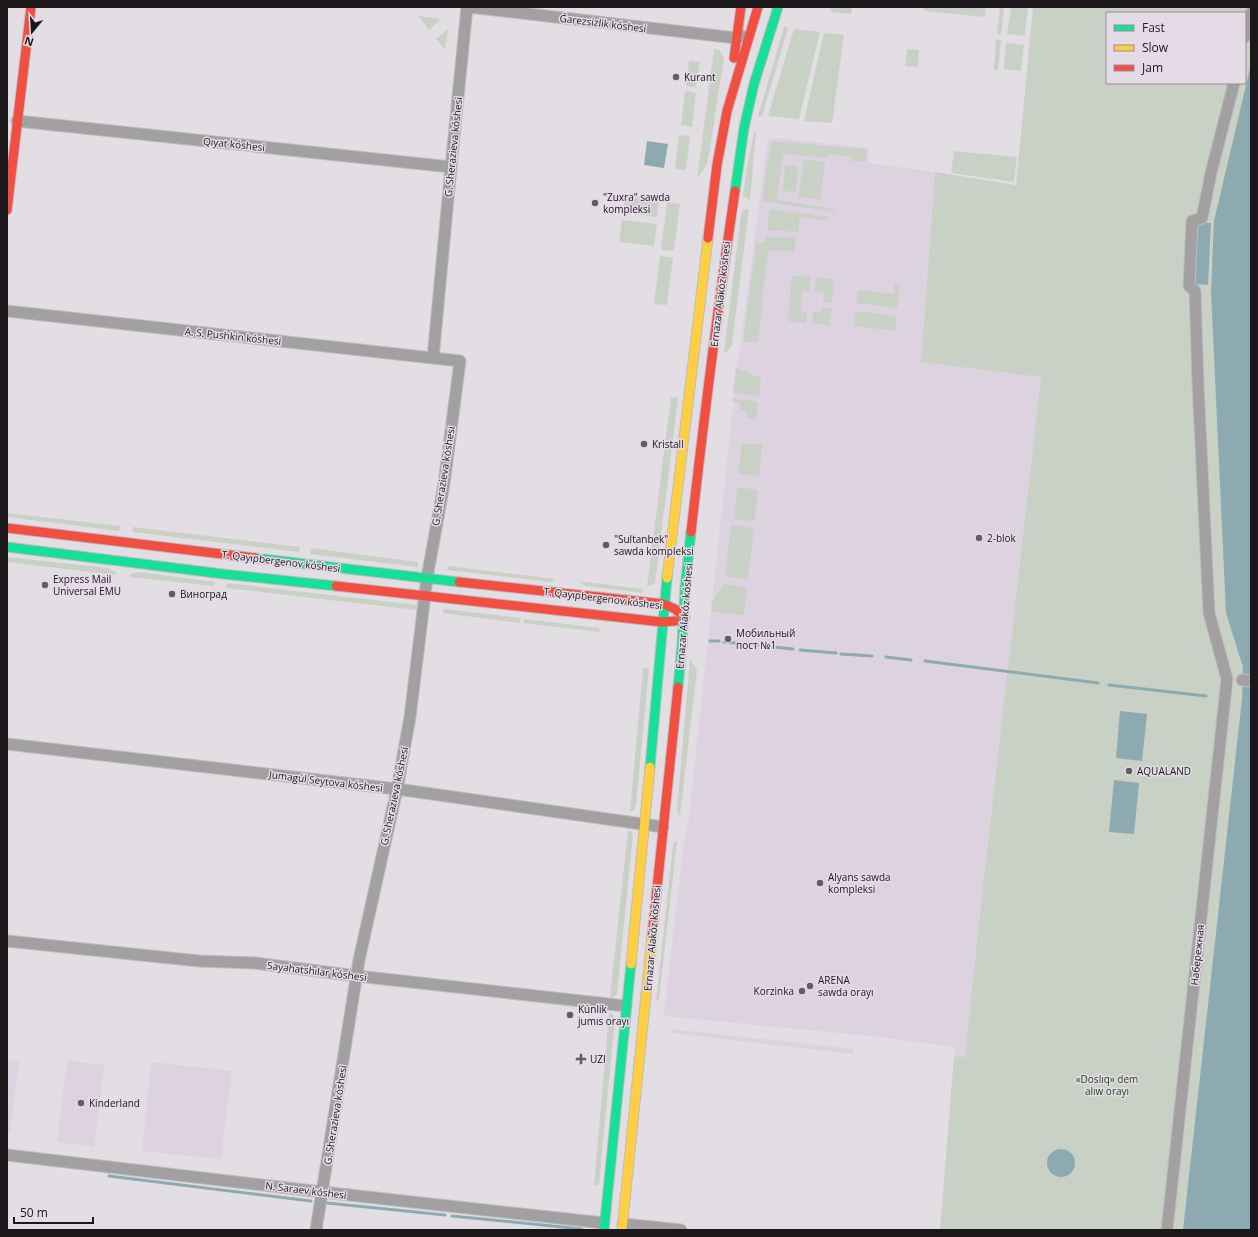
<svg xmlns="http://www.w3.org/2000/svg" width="1258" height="1237" font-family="'Open Sans',sans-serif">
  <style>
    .built { fill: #ddd2df }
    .green { fill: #c9d1c7; fill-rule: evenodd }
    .water { fill: #8eaab1 }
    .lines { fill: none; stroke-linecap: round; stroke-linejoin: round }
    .stream { stroke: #8eaab1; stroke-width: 3 }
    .street-casing { stroke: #bebbbf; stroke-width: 13 }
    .fast-casing { stroke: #bebbbf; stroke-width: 11 }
    .slow-casing { stroke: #bebbbf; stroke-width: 11 }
    .jam-casing { stroke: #bebbbf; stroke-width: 11 }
    .street { stroke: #a2a0a0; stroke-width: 11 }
    .fast { stroke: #16e098; stroke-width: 9 }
    .slow { stroke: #ffcf43; stroke-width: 9 }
    .jam { stroke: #f24e42; stroke-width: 9 }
    .poi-dot { fill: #615d61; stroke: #e5dbe7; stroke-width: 1.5 }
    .labels { text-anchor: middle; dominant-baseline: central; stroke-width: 3; stroke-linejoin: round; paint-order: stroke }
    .street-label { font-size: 10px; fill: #1b171b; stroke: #e5dbe7 }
    .poi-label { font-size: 10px; fill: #1b171b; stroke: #e5dbe7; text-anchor: start }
    .park-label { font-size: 10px; fill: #204219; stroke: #e5dbe7 }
  </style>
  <rect width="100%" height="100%" fill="#e3dee4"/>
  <g class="built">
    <polygon points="768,137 869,148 868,163 935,172 921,361 1041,377 979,921 965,1057 954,1056 955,1047 870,1036 665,1016 664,1014 684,841 689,818 739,349 752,351 740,348"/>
    <polygon points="671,1029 853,1049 853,1054 671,1033"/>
    <polygon points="7,1060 19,1061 10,1134 7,1134"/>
    <polygon points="67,1061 104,1065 94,1147 57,1142"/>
    <polygon points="152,1062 232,1071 221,1159 142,1151 148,1089"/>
  </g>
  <g class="green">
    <polygon points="831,7 852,7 851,14 830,12"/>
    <polygon points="924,7 986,7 985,17 924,11"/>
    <polygon points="1000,7 1004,7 1001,35 997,34"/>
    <polygon points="1011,7 1028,7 1025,36 1007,34"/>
    <path d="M1033,7h218v1223h-311l14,-174 11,1 14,-136 62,-544 -120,-15 14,-190 81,13zM1107,13h138v70h-138z"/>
    <polygon points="418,16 441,19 429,30"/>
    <polygon points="784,27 788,28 762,116 758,116"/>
    <polygon points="448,29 445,50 436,39"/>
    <polygon points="794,29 820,32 799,119 768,116"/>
    <polygon points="824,33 844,35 832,123 804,121"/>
    <polygon points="996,40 1001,40 998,70 994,70"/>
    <polygon points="1006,43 1024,45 1021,71 1004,69"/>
    <polygon points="714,49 719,50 724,57 709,155 707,164 697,179"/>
    <polygon points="907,49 919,50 918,67 905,66"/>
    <polygon points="689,61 700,62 696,87 686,86"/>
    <polygon points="685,91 696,93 692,127 681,125"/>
    <polygon points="756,132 750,200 743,196 747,168 754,133"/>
    <polygon points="679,135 690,136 686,170 675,169"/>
    <polygon points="771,141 867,149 866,162 851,161 851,157 828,154 827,158 783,154 777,200 833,209 835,212 762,201"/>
    <polygon points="954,151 1017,157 1014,182 951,173"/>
    <polygon points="804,159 825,162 820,200 798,197"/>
    <polygon points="785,165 798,166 796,192 783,191"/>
    <polygon points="625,196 659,200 657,217 623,212"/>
    <polygon points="667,202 680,204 674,251 661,250"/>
    <polygon points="745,209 749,210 732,344 731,347 724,354 724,352 741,214 743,210"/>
    <polygon points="770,209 829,217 828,221 800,216 798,232 767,230"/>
    <polygon points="622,220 657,224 654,246 619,242"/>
    <polygon points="766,237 796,237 794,251 768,251 758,342 743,342 756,243 765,243"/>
    <polygon points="660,256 673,258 667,305 654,304"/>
    <polygon points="792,276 810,277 809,291 803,291 800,311 807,312 806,323 788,321"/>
    <polygon points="816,277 834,279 832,303 823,302 824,293 815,292"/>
    <polygon points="895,283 900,284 897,308 856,303 858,290 894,294"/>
    <polygon points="822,307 832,308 829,326 812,323 813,312 821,313"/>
    <polygon points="856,311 897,316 895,331 854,326"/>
    <polygon points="736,368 761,378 759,396 733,393"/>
    <polygon points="671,397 678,398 655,583 652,585 647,586"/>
    <polygon points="732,398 758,402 756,420 746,418 747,411 740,409 740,402 732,401"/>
    <polygon points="742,443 762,445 759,476 738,474"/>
    <polygon points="737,487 758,490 755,521 734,519"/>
    <polygon points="7,513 120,526 119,531 7,517"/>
    <polygon points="731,525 754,528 748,579 725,576"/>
    <polygon points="133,527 300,547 299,552 132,532"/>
    <polygon points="311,548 418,562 418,567 310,554"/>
    <polygon points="7,557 108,568 116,572 116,575 7,562"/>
    <polygon points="448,566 556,579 550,582 447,570"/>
    <polygon points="140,572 215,582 214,586 130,577 131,574"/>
    <polygon points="578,581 643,589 642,593 586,586"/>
    <polygon points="227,583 417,605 416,610 226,588"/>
    <polygon points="725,584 747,587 744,615 711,612 712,601"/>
    <polygon points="444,609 521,618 520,623 443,613"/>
    <polygon points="524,619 600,628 599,632 523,623"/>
    <polygon points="690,659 697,670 680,816 678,813 677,810"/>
    <polygon points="643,668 649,669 636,805 634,810 630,812"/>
    <polygon points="628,830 631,831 633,835 617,994 613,998 610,997"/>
    <polygon points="677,841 659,1000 656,1001 673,846 674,842"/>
    <polygon points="609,1013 612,1014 615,1018 599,1185 594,1185"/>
  </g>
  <g class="water">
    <polygon points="1251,64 1251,1230 1183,1230 1242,699 1243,667 1226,613 1211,292 1214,221"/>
    <polygon points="647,141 668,144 664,168 644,165"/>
    <polygon points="1196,222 1211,223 1208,285 1193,284"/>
    <polygon points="1120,711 1147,714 1142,761 1116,758"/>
    <polygon points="1114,780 1139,783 1134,834 1109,832"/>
    <circle cx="1061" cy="1163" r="14"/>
  </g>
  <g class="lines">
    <g class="stream">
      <polyline points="710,641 719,641"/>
      <polyline points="724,642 758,645"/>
      <polyline points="764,646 793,649"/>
      <polyline points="800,650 836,653"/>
      <polyline points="841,654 872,656"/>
      <polyline points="886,657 911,660"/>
      <polyline points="925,661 1098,683"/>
      <polyline points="1109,685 1206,696"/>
      <polyline points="109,1176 311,1201"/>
      <polyline points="327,1203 445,1215"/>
      <polyline points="452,1216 582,1229"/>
    </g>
    <g class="street-casing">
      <g id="street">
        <polyline points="469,7 736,38 742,36"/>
        <polyline points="1245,37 1251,13"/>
        <polyline points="17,121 451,167"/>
        <polyline points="7,311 460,361 444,484 427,578 410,717 397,789 359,960 316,1230"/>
        <polyline points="433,358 451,167 467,7"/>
        <polyline points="1242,680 1251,681"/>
        <polyline points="7,744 397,789 663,827"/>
        <polyline points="7,941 199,961 255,963 357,976 626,1006"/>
        <polyline points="7,1155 322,1192 604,1223"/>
        <polyline points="623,1224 681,1230"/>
        <polyline points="1167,1230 1227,679 1209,613 1198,384 1195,291 1189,286 1192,221 1202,218 1211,173 1234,83"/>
      </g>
    </g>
    <g class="fast-casing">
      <g id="fast">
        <polyline points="735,191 744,128 754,84 778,7"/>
        <polyline points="7,547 223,574 336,586"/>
        <polyline points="255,558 459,582"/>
        <polyline points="678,687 682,645 685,588 691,532"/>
        <polyline points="650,767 667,578"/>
        <polyline points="604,1230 631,964"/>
      </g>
    </g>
    <g class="slow-casing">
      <g id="slow">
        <polyline points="667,578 708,238"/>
        <polyline points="631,964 650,767"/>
        <polyline points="622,1230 652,936"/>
      </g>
    </g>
    <g class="jam-casing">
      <g id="jam">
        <polyline points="734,58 741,7"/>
        <polyline points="7,210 31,7"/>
        <polyline points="708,238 717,165 727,111 758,7"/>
        <polyline points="7,528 255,558"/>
        <path d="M691,532c13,-114 27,-227 44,-341"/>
        <polyline points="459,582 664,604 675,609 685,617"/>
        <polyline points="336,586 662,622 675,621"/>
        <polyline points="652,936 678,687"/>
      </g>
    </g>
    <use href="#street" class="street"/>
    <use href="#fast" class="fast"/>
    <use href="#slow" class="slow"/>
    <use href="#jam" class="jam"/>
  </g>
  <g class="poi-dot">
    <circle cx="676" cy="77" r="4"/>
    <circle cx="595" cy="203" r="4"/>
    <circle cx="644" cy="444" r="4"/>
    <circle cx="979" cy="538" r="4"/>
    <circle cx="606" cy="545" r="4"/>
    <circle cx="45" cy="585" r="4"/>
    <circle cx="172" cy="594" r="4"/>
    <circle cx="728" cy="639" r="4"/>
    <circle cx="1129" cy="771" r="4"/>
    <circle cx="820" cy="883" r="4"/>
    <circle cx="810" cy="986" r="4"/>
    <circle cx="802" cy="991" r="4"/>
    <circle cx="570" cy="1015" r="4"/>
    <path d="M579 1053h4v4h4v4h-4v4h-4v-4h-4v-4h4z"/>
    <circle cx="81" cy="1103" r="4"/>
  </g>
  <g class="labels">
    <g class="street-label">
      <text transform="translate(603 23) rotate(7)">Ǵarezsizlik kóshesi</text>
      <text transform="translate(234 144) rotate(6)">Qıyat kóshesi</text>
      <text transform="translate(453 147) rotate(-84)">G. Sherazieva kóshesi</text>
      <text transform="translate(720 294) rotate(-83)">Ernazar Alakóz kóshesi</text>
      <text transform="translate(233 336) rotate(6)">A. S. Pushkin kóshesi</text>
      <text transform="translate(443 476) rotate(-81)">G. Sherazieva kóshesi</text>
      <text transform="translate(281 561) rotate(7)">T. Qayıpbergenov kóshesi</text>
      <text transform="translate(603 598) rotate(7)">T. Qayıpbergenov kóshesi</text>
      <text transform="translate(684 616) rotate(-85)">Ernazar Alakóz kóshesi</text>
      <text transform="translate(326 781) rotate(7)">Jumagúl Seytova kóshesi</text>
      <text transform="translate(394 796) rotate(-78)">G. Sherazieva kóshesi</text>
      <text transform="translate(652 938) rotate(-85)">Ernazar Alakóz kóshesi</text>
      <text transform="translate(1197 955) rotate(-84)">Набережная</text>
      <text transform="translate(317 971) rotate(7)">Sayahatshılar kóshesi</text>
      <text transform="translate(335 1115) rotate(-81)">G. Sherazieva kóshesi</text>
      <text transform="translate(306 1190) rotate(7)">N. Saraev kóshesi</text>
    </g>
    <g class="poi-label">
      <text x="684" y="77">Kurant</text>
      <text x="603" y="197">"Zuxra" sawda<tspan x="603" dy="12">kompleksi</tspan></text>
      <text x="652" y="444">Kristall</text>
      <text x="987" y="538">2-blok</text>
      <text x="614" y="539">"Sultanbek"<tspan x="614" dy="12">sawda kompleksi</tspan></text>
      <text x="53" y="579">Express Mail<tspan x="53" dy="12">Universal EMU</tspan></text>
      <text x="180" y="594">Виноград</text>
      <text x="736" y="633">Мобильный<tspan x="736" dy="12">пост №1</tspan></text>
      <text x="1137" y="771">AQUALAND</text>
      <text x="828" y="877">Alyans sawda<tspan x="828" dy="12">kompleksi</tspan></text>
      <text x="818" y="980">ARENA<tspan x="818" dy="12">sawda orayı</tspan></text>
      <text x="794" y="991" text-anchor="end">Korzinka</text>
      <text x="578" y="1009">Kúnlik<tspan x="578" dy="12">jumıs orayı</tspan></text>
      <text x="590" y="1059">UZI</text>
      <text x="89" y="1103">Kinderland</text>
    </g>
    <g class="park-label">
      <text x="1107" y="1079">«Doslıq» dem<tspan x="1107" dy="12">alıw orayı</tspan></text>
    </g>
  </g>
  <rect width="1258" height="1237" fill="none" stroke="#1b171b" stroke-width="16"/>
  <rect x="1106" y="12" width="140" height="72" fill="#e5dbe7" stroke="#948d95"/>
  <rect x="1114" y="25" width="20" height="6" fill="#16e098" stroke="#948d95"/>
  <text x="1142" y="32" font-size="12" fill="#1b171b">Fast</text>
  <rect x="1114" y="45" width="20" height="6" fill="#ffcf43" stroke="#948d95"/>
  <text x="1142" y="52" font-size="12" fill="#1b171b">Slow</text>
  <rect x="1114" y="65" width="20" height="6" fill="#f24e42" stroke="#948d95"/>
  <text x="1142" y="72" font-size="12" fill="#1b171b">Jam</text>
  <g transform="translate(32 32) rotate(198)" stroke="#e5dbe7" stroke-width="3" paint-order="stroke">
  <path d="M0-3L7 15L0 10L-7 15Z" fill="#1b171b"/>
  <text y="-6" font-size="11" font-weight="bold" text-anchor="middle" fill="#1b171b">N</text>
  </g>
  <path d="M14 1217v6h79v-6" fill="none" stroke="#1b171b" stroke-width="2"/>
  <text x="20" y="1217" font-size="12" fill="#1b171b" stroke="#e5dbe7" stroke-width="3" paint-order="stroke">50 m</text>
</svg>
